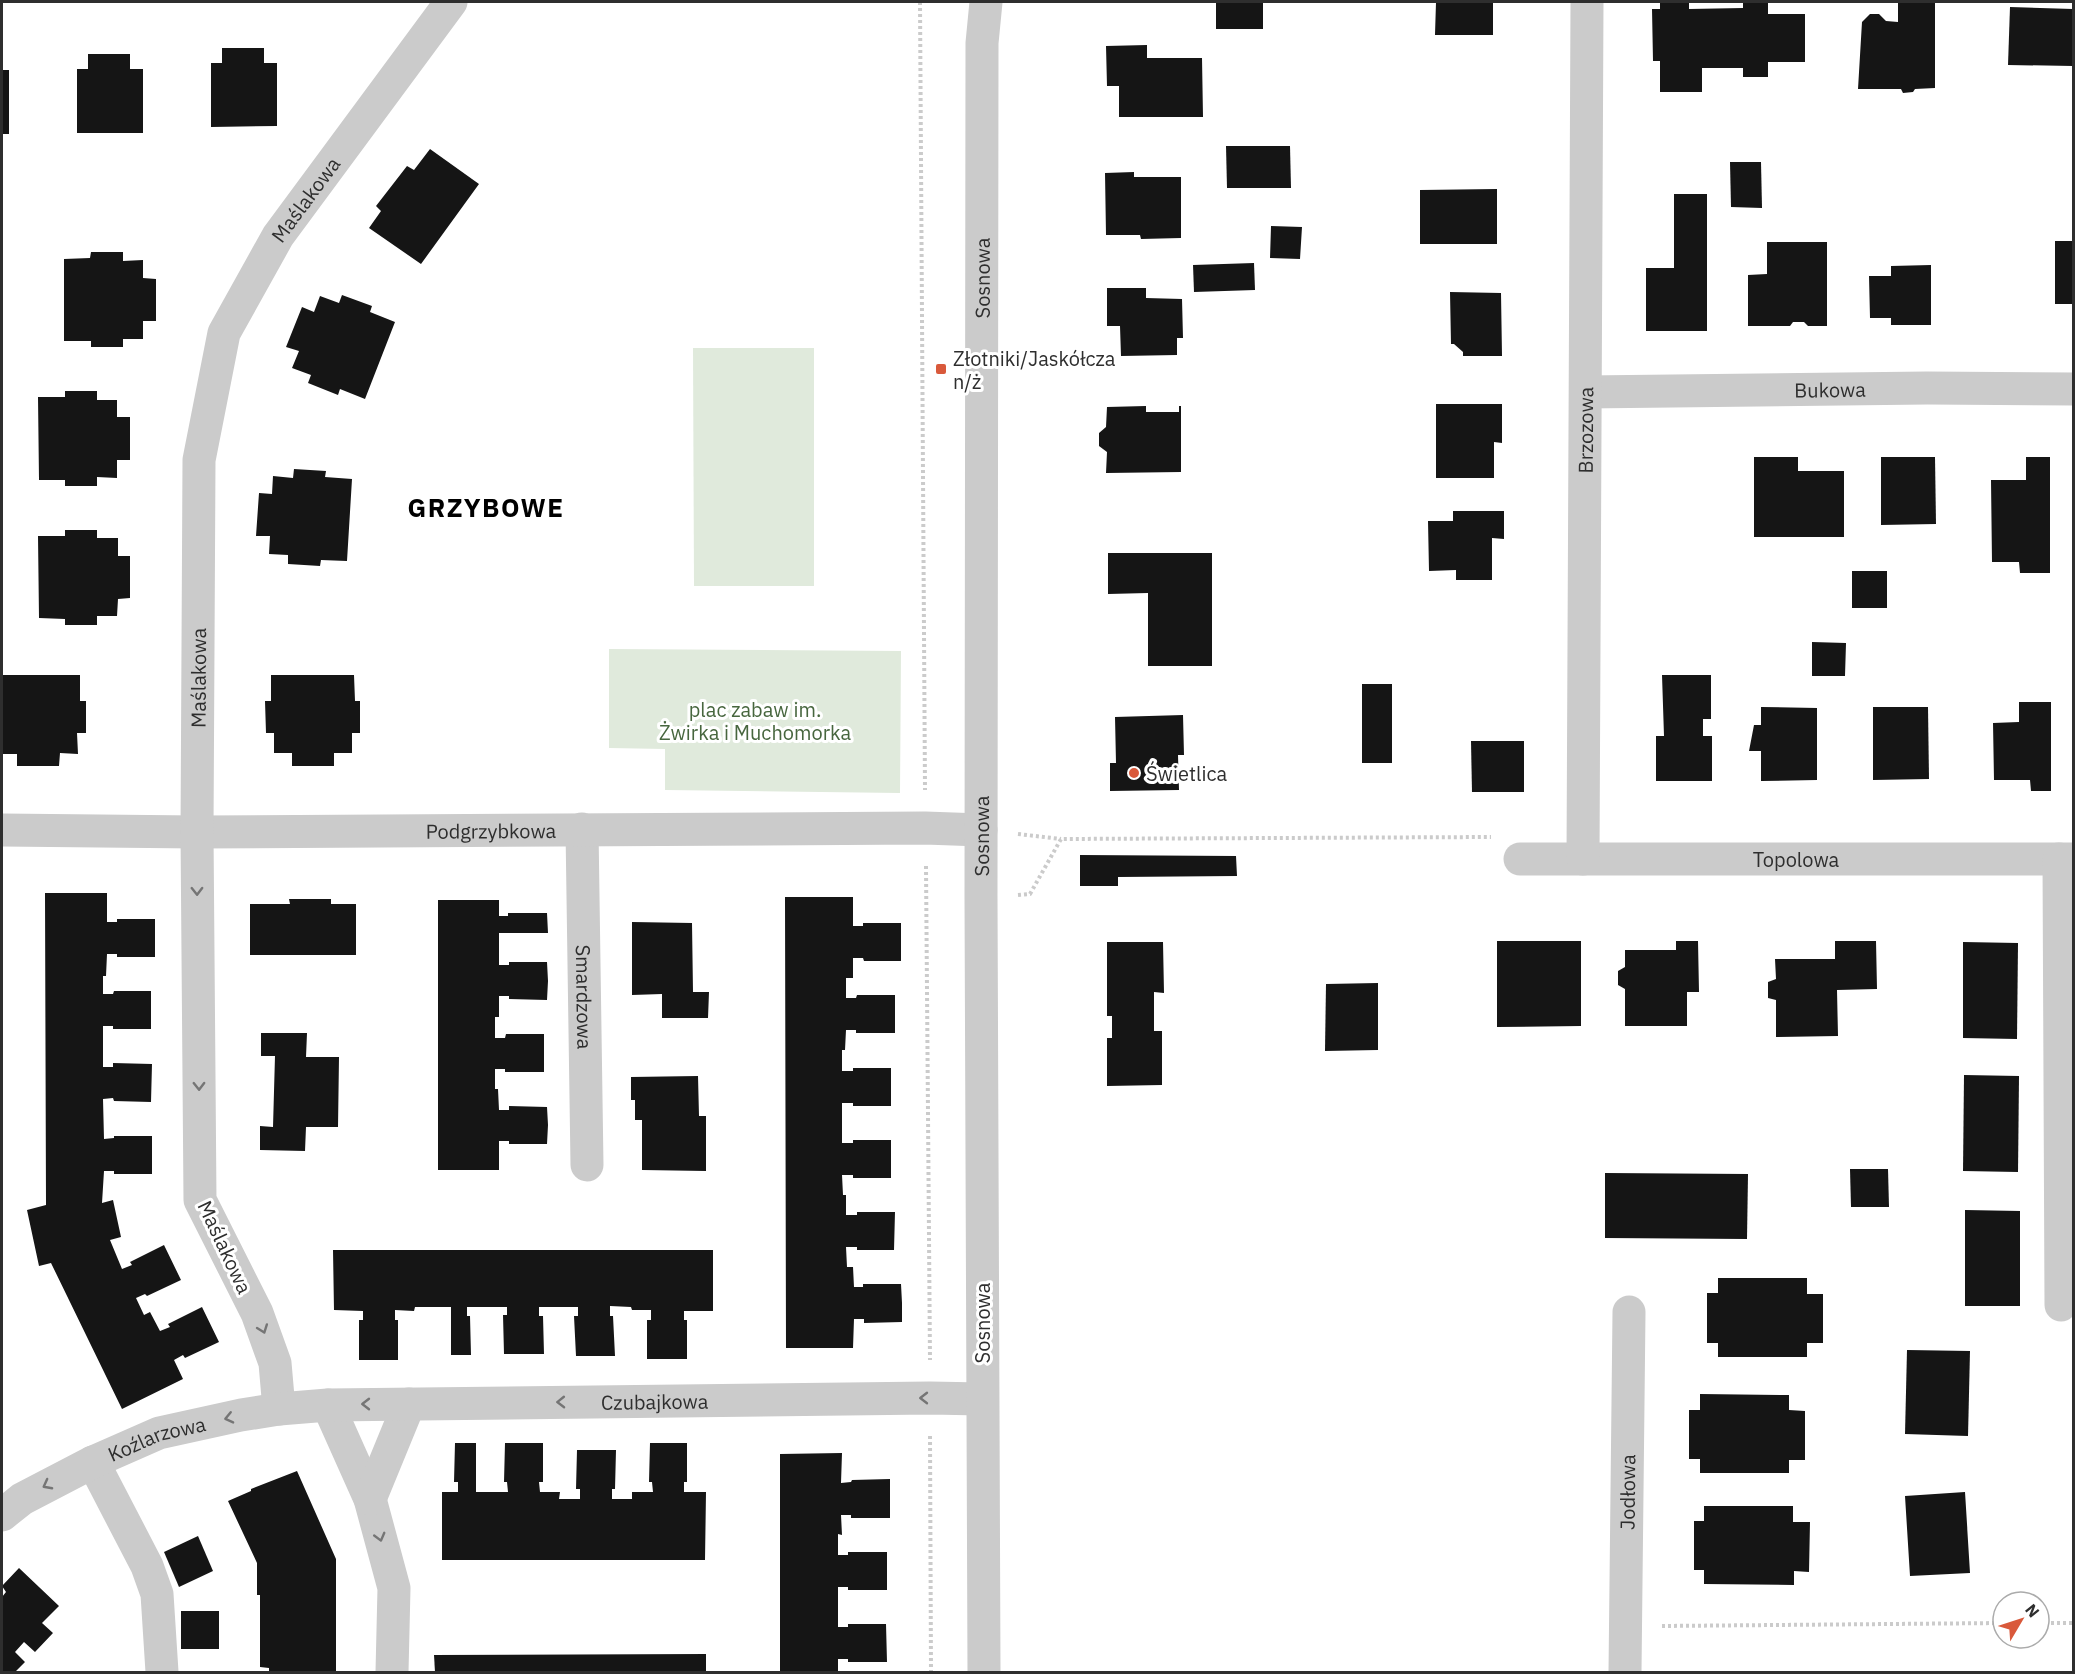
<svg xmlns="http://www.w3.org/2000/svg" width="2075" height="1674" font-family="'IBM Plex Sans',sans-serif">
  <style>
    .green { fill: #e0eadc }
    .building { fill: #151515 }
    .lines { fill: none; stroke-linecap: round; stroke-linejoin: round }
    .path { stroke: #cbcbcb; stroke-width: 4; stroke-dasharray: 3 3; stroke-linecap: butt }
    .minor { stroke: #cbcbcb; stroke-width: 33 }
    .oneway { stroke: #757575 }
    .poi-dot { fill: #d9593b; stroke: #fff; stroke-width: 2 }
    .labels { text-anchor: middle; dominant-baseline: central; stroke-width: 6; stroke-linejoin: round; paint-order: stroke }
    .street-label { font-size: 20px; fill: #2e2e2e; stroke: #fff }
    .poi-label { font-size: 20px; fill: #2e2e2e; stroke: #fff; text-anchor: start }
    .park-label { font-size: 20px; fill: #47663e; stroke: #fff }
    .district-label { font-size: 26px; font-weight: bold; letter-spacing: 1.5px; fill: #000; stroke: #fff }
  </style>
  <rect width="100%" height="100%" fill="#fff"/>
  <g class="green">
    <polygon points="693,348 814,348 814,586 694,586"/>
    <polygon points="609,649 901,651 900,793 665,790 665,749 609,748"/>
  </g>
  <g class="building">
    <rect x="1216" y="2" width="47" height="27"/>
    <polygon points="1436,2 1493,2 1493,35 1435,35"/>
    <polygon points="1660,2 1689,2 1689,9 1743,8 1743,2 1768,2 1768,14 1805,14 1805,62 1768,62 1768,77 1743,77 1743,68 1702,68 1702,92 1660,92 1660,61 1653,61 1652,9 1660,9"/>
    <polygon points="1898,2 1935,2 1935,88 1915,89 1913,92 1903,93 1901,89 1858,89 1862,22 1870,14 1879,14 1886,21 1898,22"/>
    <polygon points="2010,7 2073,9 2073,66 2008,65"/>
    <polygon points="1147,45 1147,58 1202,58 1203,117 1119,117 1119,86 1107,86 1106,46"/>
    <polygon points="222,48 264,48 264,63 277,63 277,126 211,127 211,63 222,63"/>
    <polygon points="88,54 130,54 130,69 143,69 143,133 77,133 77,69 88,69"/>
    <rect x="2" y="70" width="7" height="64"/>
    <polygon points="1226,146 1290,146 1291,188 1227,188"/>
    <polygon points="430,149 479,184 421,264 369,228 381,211 376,206 407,166 414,170"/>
    <polygon points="1730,162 1761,162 1762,208 1731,207"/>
    <polygon points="1134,172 1134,177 1181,177 1181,238 1141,239 1140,235 1106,235 1105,173"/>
    <polygon points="1497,189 1497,244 1420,244 1420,190"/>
    <polygon points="1674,194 1707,194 1707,331 1646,331 1646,268 1674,268"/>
    <polygon points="1271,226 1302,227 1300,259 1270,258"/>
    <rect x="2055" y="241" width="18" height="63"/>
    <polygon points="1767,242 1827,242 1827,326 1808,326 1804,322 1793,322 1790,326 1748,326 1748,275 1767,274"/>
    <polygon points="91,252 123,252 123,261 143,260 143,278 156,279 156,321 143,321 143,339 123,339 123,347 91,347 91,341 64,341 64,259 90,258"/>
    <polygon points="1254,263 1255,290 1194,292 1193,265"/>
    <polygon points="1931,265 1931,325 1891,325 1891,318 1870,318 1869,276 1891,276 1891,266"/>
    <polygon points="1107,288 1146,288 1146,298 1182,299 1183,338 1177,338 1177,355 1121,356 1120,326 1107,326"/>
    <polygon points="1450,292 1501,293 1502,356 1463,356 1463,352 1454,344 1451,344"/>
    <polygon points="342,295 372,306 370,312 395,322 365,399 340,389 338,395 308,383 311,375 292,368 299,351 286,347 302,307 314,312 320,296 339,303"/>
    <polygon points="65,391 97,391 97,400 117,400 117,417 130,417 130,460 117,460 117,478 97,477 97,486 65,486 65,480 39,480 38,397 65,397"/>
    <polygon points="1436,404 1502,404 1502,443 1494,442 1494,478 1436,478"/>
    <polygon points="1146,406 1146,412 1179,412 1179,406 1181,406 1181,472 1106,473 1107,452 1099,446 1099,433 1106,427 1107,407"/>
    <polygon points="1754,457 1798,457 1798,471 1844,471 1844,537 1754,537"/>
    <polygon points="1881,457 1935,457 1936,524 1881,525"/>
    <polygon points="2026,457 2050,457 2050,573 2020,573 2019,562 1992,562 1991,480 2026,480"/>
    <polygon points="294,469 326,471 325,477 352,479 347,561 321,560 320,566 288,564 288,555 269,554 270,536 256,536 259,493 272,494 273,476 293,478"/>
    <polygon points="1453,511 1504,511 1504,539 1492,538 1492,580 1456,580 1456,570 1429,571 1428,521 1453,521"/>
    <polygon points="65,530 97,530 97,538 118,538 118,556 130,556 130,598 118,599 117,616 97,616 97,625 65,625 65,619 39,618 38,536 65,536"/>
    <polygon points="1108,553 1212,553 1212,666 1148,666 1148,593 1108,594"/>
    <rect x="1852" y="571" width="35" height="37"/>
    <polygon points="1812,642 1846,643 1845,676 1812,676"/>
    <polygon points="2,675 80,675 80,701 86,701 86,733 77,733 78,754 60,753 59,766 17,766 17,754 2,754"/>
    <polygon points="271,675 354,675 355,701 360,701 360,733 352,733 352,753 334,753 334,766 292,766 292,753 274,753 274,733 266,733 265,701 271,701"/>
    <polygon points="1662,675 1711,675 1711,719 1703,719 1703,736 1712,736 1712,781 1656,781 1656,736 1664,736"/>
    <rect x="1362" y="684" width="30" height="79"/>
    <polygon points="2019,702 2051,702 2051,791 2031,791 2030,780 1994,780 1993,723 2019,722"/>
    <polygon points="1761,707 1817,708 1817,780 1761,781 1761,751 1749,751 1754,725 1761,725"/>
    <polygon points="1873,707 1928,707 1929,779 1873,780"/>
    <polygon points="1183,715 1184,755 1178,755 1179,790 1110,791 1110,763 1116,763 1115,717"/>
    <polygon points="1471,741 1524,741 1524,792 1472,792"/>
    <polygon points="1080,855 1236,856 1237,876 1118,877 1118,886 1080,886"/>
    <polygon points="45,893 107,893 107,922 117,922 117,919 155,919 155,957 117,957 117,954 107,954 106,976 103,976 103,994 113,994 114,991 151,991 151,1029 113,1029 113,1026 103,1026 103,1067 113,1067 113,1063 152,1064 151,1102 114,1101 113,1098 103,1099 104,1139 114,1138 114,1136 152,1136 152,1174 114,1174 114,1171 104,1171 102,1203 113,1200 121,1237 110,1240 122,1269 132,1265 130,1262 164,1245 181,1280 147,1296 145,1294 136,1298 144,1315 150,1312 160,1331 170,1327 168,1324 202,1307 219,1342 185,1358 183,1355 174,1360 183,1379 122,1409 51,1263 39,1266 27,1210 46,1205"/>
    <polygon points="785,897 853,897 853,926 863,926 863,923 901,923 901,961 864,961 863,958 853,958 853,978 846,978 846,998 856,998 857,995 895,995 895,1033 856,1033 856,1030 846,1030 845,1050 842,1050 842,1071 853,1071 853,1068 891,1068 891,1106 853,1106 853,1103 842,1103 842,1143 853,1143 853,1140 891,1140 891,1178 853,1178 853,1175 842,1175 843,1195 846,1195 846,1215 857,1215 857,1212 895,1212 894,1250 857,1250 857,1247 846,1247 847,1267 853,1267 854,1287 863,1287 863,1284 901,1284 902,1303 902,1322 864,1323 864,1319 854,1319 853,1348 786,1348"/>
    <polygon points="289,899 331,899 331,904 356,904 356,955 250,955 250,904 290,904"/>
    <polygon points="438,900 499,900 499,916 508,916 508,913 547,913 548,933 499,933 499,965 509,965 509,962 547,962 548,981 547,1000 509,999 509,996 499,996 499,1017 495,1017 495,1038 505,1038 506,1034 544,1034 544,1072 505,1072 505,1069 495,1069 495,1089 498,1089 499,1110 509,1110 509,1106 547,1107 548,1125 547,1144 509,1144 509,1141 499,1141 499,1170 438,1170"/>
    <polygon points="632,922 692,923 693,992 709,992 708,1018 662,1018 662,994 632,995"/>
    <polygon points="1497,941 1581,941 1581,1026 1497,1027"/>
    <polygon points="1676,941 1698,941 1699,992 1687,992 1687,1026 1625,1026 1625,989 1618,985 1618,971 1625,967 1625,950 1676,950"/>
    <polygon points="1835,941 1876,941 1877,989 1837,990 1838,1036 1776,1037 1776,1000 1768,998 1768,982 1776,979 1775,959 1835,959"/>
    <polygon points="1107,942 1163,942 1164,993 1154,992 1154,1031 1162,1031 1162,1085 1107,1086 1107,1038 1112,1038 1112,1016 1107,1016"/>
    <polygon points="1963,942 2018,943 2017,1039 1963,1038"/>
    <polygon points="1378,983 1378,1050 1325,1051 1326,984"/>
    <polygon points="261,1033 307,1033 306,1057 339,1057 338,1127 306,1127 305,1151 260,1150 260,1126 273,1127 275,1056 261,1056"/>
    <polygon points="1964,1075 2019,1076 2018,1172 1963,1171"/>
    <polygon points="698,1076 699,1116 706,1116 706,1171 642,1170 642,1120 635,1120 635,1100 631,1100 631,1077"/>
    <polygon points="1850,1169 1888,1169 1889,1207 1851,1207"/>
    <polygon points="1605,1173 1748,1174 1747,1239 1605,1238"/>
    <polygon points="1965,1210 2020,1211 2020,1306 1965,1306"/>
    <polygon points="333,1250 713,1250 713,1311 684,1311 684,1320 687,1320 687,1359 647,1359 647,1320 651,1320 651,1310 632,1310 631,1307 610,1306 610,1316 613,1316 615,1356 576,1356 574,1316 578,1316 578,1307 539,1307 539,1316 543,1316 544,1354 504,1354 503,1315 507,1315 507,1307 467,1307 467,1316 470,1316 471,1355 451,1355 451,1307 415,1307 414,1311 395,1310 395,1320 398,1320 398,1360 359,1360 359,1320 363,1320 363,1311 334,1310"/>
    <polygon points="1718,1278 1807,1278 1807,1294 1823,1294 1823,1343 1807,1343 1807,1357 1718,1357 1718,1343 1707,1343 1707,1293 1718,1293"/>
    <polygon points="1907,1350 1970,1351 1968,1436 1905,1434"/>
    <polygon points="1700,1394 1789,1395 1789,1410 1805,1411 1805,1460 1789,1460 1789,1473 1700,1473 1700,1459 1689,1459 1689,1410 1700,1410"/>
    <polygon points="455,1443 476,1443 476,1492 508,1492 507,1482 504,1482 505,1443 543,1443 543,1482 539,1482 540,1492 560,1492 559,1499 580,1499 580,1489 576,1489 577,1450 616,1450 615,1489 612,1489 612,1499 632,1499 632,1492 653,1492 652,1482 649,1482 650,1443 687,1443 687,1482 684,1482 684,1492 706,1492 705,1560 442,1560 442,1492 458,1492 458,1482 454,1482"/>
    <polygon points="842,1453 841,1483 851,1482 852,1480 890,1479 890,1518 851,1518 851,1515 841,1515 842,1535 838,1534 838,1555 848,1555 848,1552 887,1552 887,1590 848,1590 848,1587 838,1587 838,1627 848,1627 848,1624 886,1624 887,1662 848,1662 848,1659 838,1659 838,1672 780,1672 780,1454"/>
    <polygon points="297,1471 336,1559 336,1672 269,1672 269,1668 260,1667 260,1595 257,1595 257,1563 228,1501 251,1491 251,1489"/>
    <polygon points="1965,1492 1970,1573 1910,1576 1905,1496"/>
    <polygon points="1704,1506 1793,1506 1793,1522 1810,1522 1809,1572 1794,1571 1794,1585 1704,1584 1704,1570 1694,1570 1694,1521 1704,1521"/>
    <polygon points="198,1536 213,1571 179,1587 164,1552"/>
    <polygon points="19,1568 59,1606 42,1623 53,1633 35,1652 24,1642 15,1652 25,1662 15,1672 2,1672 2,1597 6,1592 2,1586"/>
    <rect x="181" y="1611" width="38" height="38"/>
    <polygon points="706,1654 706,1672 435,1672 434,1655"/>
  </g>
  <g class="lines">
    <g class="path">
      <polyline points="920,2 925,790"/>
      <polyline points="1018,834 1061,839"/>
      <polyline points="926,866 930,1360"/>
      <polyline points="1018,895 1030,894 1061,839 1491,837"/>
      <polyline points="930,1436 931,1672"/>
      <polyline points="2039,1623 2074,1623"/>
      <polyline points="1662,1626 2003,1623"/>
    </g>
    <g class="minor">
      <path id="s1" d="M1586,392l341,-4 147,1"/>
      <path id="s2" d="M582,829l5,336"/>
      <path id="s3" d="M2,830l195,2 728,-4 56,2"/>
      <path id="s4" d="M1520,859h554"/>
      <path id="s5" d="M1583,859l4,-857"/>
      <polyline points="2059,859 2061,1305"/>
      <polyline points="328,1405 370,1499 394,1588 392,1672"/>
      <path id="s6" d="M279,1409l-4,-46 -18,-50 -57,-113 -3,-368 2,-372 25,-127 54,-97 173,-234"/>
      <polyline points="93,1462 147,1566 157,1594 162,1672"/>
      <polyline points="370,1499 409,1404"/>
      <path id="s7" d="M2,1515l20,-16 71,-37 66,-29 82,-18 38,-6 49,-4 602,-7 52,1"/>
      <path id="s8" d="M984,1672l-3,-776 1,-853 4,-41"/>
      <path id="s9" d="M1625,1672l4,-360"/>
    </g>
  </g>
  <defs><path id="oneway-chevron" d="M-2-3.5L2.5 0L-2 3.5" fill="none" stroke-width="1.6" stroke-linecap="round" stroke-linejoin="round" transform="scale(1.5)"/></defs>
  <g class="oneway">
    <use href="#oneway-chevron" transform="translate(197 891) rotate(89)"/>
    <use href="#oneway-chevron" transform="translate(199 1086) rotate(89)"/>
    <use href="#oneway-chevron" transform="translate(263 1329) rotate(70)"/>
    <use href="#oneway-chevron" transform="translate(924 1398) rotate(180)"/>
    <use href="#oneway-chevron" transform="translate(561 1402) rotate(179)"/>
    <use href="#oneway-chevron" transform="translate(366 1404) rotate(180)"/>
    <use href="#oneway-chevron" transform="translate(229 1418) rotate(167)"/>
    <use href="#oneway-chevron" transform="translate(47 1485) rotate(152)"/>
    <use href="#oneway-chevron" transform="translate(380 1537) rotate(75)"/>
  </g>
  <g class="poi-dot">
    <rect x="935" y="363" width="12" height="12" rx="3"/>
    <circle cx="1134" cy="773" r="6"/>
  </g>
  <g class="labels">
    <g class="street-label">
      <text stroke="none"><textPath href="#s6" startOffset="1252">Maślakowa</textPath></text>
      <text stroke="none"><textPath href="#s8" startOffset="1394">Sosnowa</textPath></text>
      <text stroke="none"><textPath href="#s1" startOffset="244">Bukowa</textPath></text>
      <text stroke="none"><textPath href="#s5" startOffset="429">Brzozowa</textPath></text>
      <text stroke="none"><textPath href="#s6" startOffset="748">Maślakowa</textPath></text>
      <text stroke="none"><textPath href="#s3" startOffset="489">Podgrzybkowa</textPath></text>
      <text stroke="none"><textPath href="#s8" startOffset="836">Sosnowa</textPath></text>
      <text stroke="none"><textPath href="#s4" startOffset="276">Topolowa</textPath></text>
      <text stroke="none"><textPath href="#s2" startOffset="168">Smardzowa</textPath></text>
      <text transform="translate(225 1247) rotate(65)">Maślakowa</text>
      <text transform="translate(982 1323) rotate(-90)">Sosnowa</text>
      <text stroke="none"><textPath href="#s7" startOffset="676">Czubajkowa</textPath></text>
      <text stroke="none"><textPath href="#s7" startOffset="174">Koźlarzowa</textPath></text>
      <text stroke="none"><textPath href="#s9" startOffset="180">Jodłowa</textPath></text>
    </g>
    <g class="poi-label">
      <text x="953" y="358">Złotniki/Jaskółcza<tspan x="953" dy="23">n/ż</tspan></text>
      <text x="1146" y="773">Świetlica</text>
    </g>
    <g class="park-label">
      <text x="755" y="709">plac zabaw im.<tspan x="755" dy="23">Żwirka i Muchomorka</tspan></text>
    </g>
    <g class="district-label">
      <text x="486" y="507">GRZYBOWE</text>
    </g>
  </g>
  <rect width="2075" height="1674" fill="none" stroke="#2e2e2e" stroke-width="6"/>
  <g transform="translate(2021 1620) rotate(51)"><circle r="28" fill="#ffffff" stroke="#ababab" stroke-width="1.5"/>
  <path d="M0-4.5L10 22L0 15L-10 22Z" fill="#d9593b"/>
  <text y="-9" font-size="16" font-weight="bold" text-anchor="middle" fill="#2e2e2e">N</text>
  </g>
</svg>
